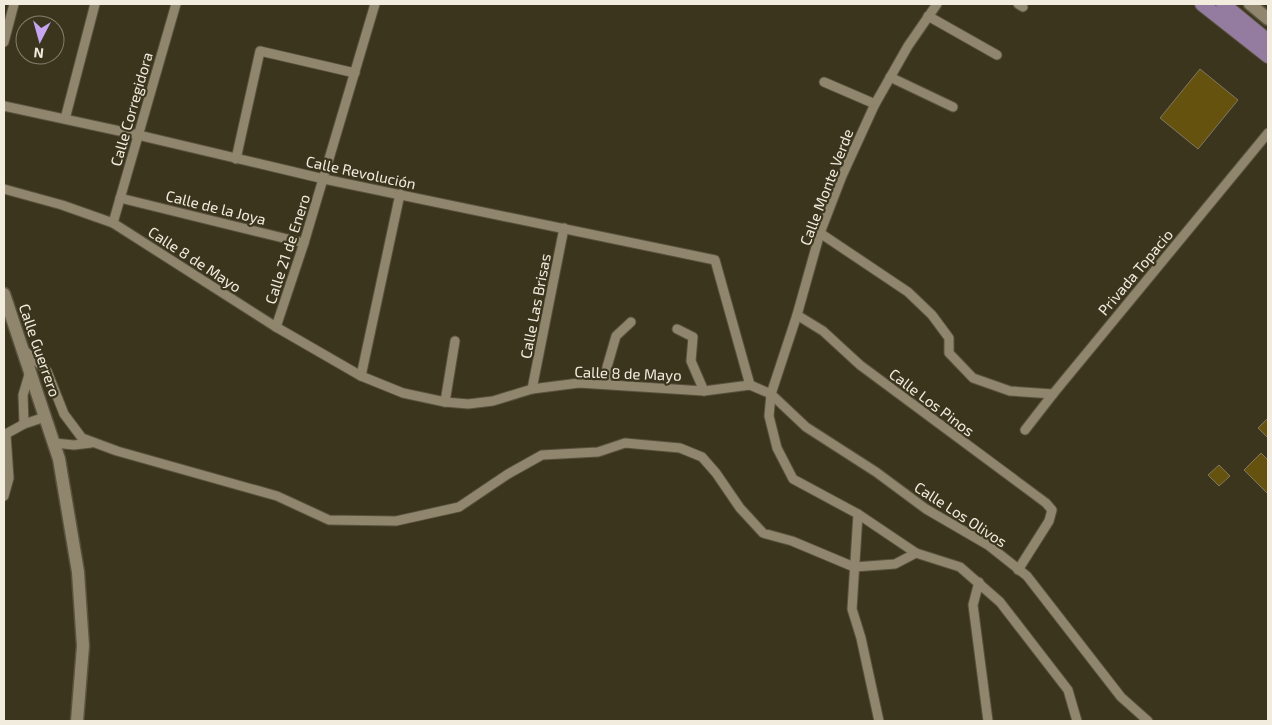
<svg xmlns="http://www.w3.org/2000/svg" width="1272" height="725" font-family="'Exo 2',sans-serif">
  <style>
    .building { fill: #65520f; stroke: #817860 }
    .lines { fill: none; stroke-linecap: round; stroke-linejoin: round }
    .street-casing { stroke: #59523e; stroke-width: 11 }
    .secondary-casing { stroke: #59523e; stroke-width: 15 }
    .primary-casing { stroke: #59523e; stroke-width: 16 }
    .street { stroke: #8f866d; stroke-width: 9 }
    .secondary { stroke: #8f866d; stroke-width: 12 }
    .primary { stroke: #947ba0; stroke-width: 14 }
    .labels { text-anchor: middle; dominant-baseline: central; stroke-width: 4.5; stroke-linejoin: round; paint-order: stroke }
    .street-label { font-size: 15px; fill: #f1ecde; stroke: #3c351e }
  </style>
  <rect width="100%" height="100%" fill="#3c351e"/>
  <g class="building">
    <polygon points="1200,69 1238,100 1198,149 1160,118"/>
    <polygon points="1268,418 1268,438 1258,428"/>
    <polygon points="1261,453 1268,460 1268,494 1244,470"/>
    <polygon points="1219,465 1230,476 1219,486 1208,475"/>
  </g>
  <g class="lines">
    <g class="street-casing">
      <g id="street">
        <polyline points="937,4 908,46 875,104 842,176 820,233 797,315 771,394 769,416 777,448 793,479 858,514 916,553 960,567 1000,602 1068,690 1077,721"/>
        <polyline points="1018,4 1023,7"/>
        <polyline points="928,16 997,55"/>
        <polyline points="4,42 14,4"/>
        <polyline points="890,77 953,107"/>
        <polyline points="824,82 875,104"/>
        <polyline points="4,106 138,135 324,179 715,260 750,385"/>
        <polyline points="65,119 95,4"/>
        <polyline points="236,159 260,51 355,73"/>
        <polyline points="4,189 62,205 113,223 276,327 361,376 403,393 445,402 468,404 493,401 532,389 579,383 704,391 750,385"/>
        <polyline points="120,198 304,243"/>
        <polyline points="113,223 176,4"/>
        <polyline points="820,233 908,292 932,315 949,338 949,353 973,378 1010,391 1053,394"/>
        <polyline points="797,315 823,331 860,365 1046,503 1052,510 1049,521 1018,570"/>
        <polyline points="276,327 304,243 375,4"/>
        <polyline points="677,329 693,337 691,361 704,391"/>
        <polyline points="24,350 47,371 64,414 82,438 117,451 277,496 329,520 396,521 459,507 508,474 542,455 598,452 625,443 680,448 702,457 716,473 740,508 763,533 792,541 854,567 895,564 916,553"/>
        <polyline points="361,376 400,194"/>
        <polyline points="606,384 607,367 616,336 631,322"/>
        <polyline points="750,385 771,394 806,427 876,472 926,509 988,545 1027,576 1121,697 1148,721"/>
        <polyline points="532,389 564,228"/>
        <polyline points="445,402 455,341"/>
        <polyline points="24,424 23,395 30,371"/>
        <polyline points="1025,430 1053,394 1268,133"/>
        <polyline points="4,435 24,424 45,417"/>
        <polyline points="54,443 74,445 91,443"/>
        <polyline points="4,496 9,478 6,435"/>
        <polyline points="858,514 852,609 861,638 879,721"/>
        <polyline points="979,582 973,605 988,721"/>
      </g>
    </g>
    <g class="secondary-casing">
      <g id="secondary">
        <polyline points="1250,4 1268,19"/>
        <polyline points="4,294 59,459 78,572 83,646 77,721"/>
      </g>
    </g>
    <g class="primary-casing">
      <g id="primary">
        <polyline points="1202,4 1268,56"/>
        <polyline points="1223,4 1268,41"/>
      </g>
    </g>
    <use href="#street" class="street"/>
    <use href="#secondary" class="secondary"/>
    <use href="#primary" class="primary"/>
  </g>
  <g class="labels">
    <g class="street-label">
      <text transform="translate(131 109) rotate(-74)">Calle Corregidora</text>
      <text transform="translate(361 172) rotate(12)">Calle Revolución</text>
      <text transform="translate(826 187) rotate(-69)">Calle Monte Verde</text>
      <text transform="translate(216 207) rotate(14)">Calle de la Joya</text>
      <text transform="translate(287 249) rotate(-72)">Calle 21 de Enero</text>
      <text transform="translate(195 259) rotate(33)">Calle 8 de Mayo</text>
      <text transform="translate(1135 272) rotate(-50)">Privada Topacio</text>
      <text transform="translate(535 306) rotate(-79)">Calle Las Brisas</text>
      <text transform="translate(40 350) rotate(71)">Calle Guerrero</text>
      <text transform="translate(628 373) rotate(2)">Calle 8 de Mayo</text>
      <text transform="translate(932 402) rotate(37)">Calle Los Pinos</text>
      <text transform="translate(961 514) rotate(33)">Calle Los Olivos</text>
    </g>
  </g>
  <rect width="1272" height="725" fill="none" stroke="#f1ecde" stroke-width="10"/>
  <g transform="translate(40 40) rotate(186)"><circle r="24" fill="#3c351e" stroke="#847e6b"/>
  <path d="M0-4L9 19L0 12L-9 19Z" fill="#c6a6f0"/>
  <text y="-8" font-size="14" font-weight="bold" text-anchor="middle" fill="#f1ecde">N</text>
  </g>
</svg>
